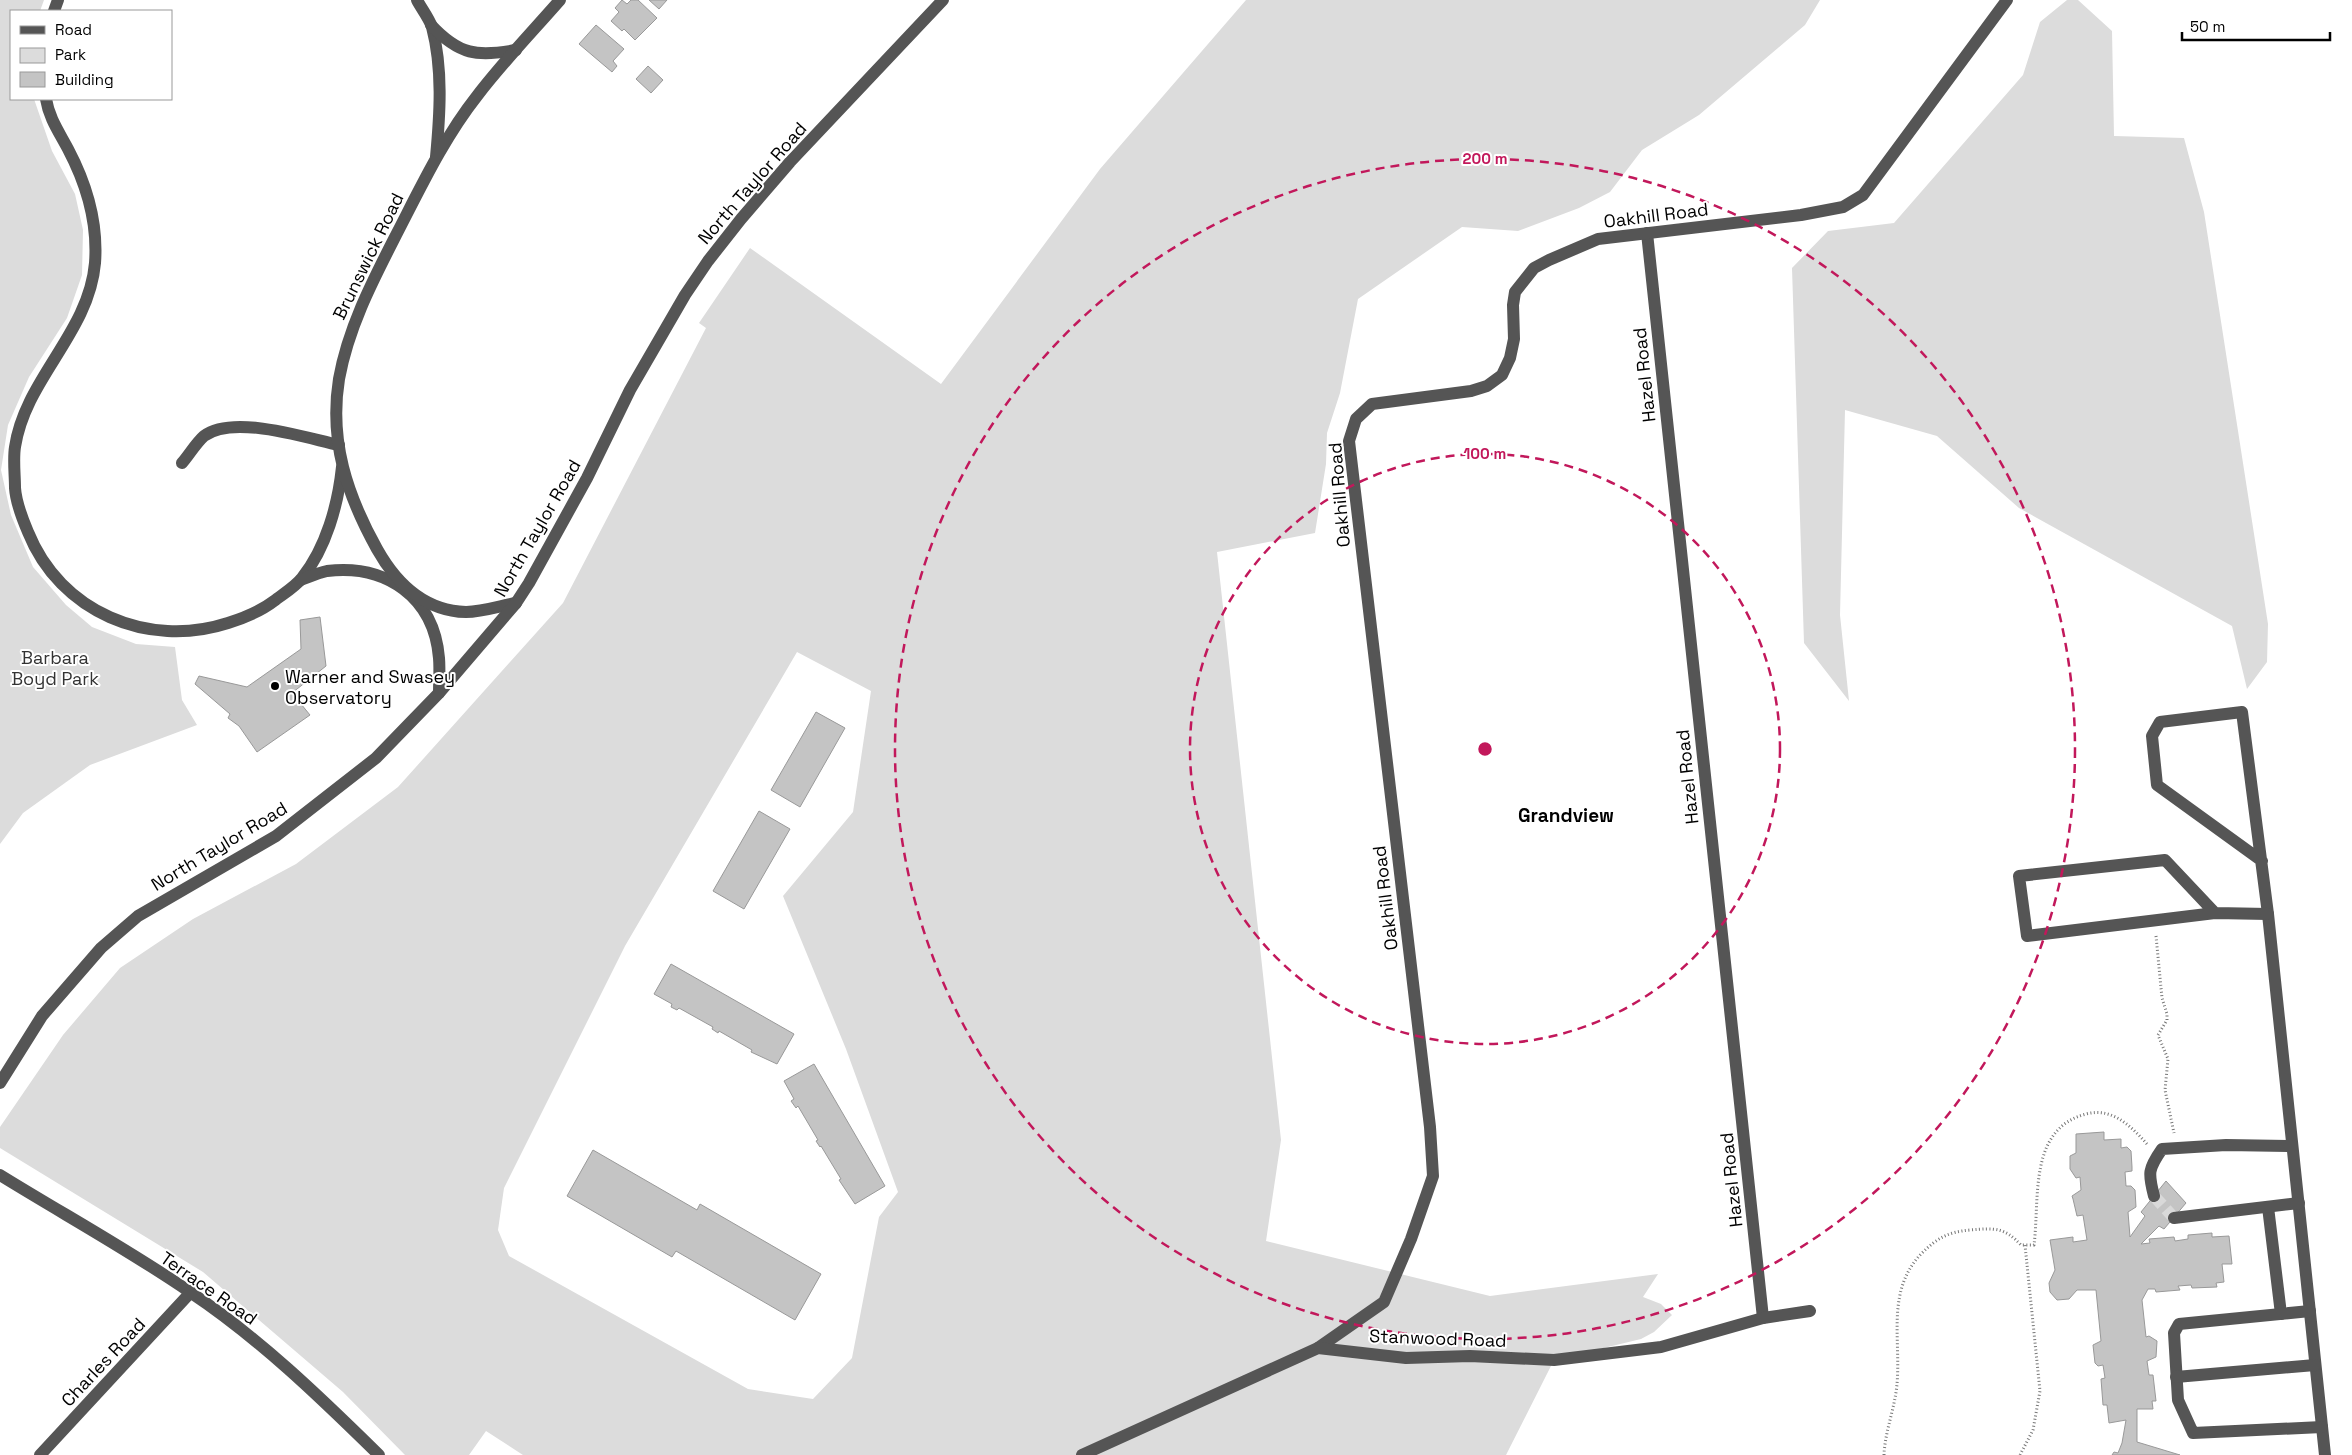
<svg xmlns="http://www.w3.org/2000/svg" width="2352" height="1455" font-family="'Space Grotesk',sans-serif">
  <style>
    .green { fill: #dcdcdc; fill-rule: evenodd }
    .building { fill: #c4c4c4; stroke: #999 }
    .lines { fill: none; stroke-linecap: round; stroke-linejoin: round }
    .minor-tunnel { stroke: #d9d9d9; stroke-width: 12; stroke-dasharray: 12 6; stroke-linecap: butt }
    .path { stroke: #777; stroke-width: 3; stroke-dasharray: 1 2.5; stroke-linecap: butt }
    .minor { stroke: #555; stroke-width: 12 }
    .ring { fill: none; stroke: #c2185b; stroke-width: 2.5; stroke-dasharray: 9 6 }
    .poi-dot { fill: #000; stroke: #fff; stroke-width: 2 }
    .labels { text-anchor: middle; dominant-baseline: central; stroke-width: 4; stroke-linejoin: round; paint-order: stroke }
    .street-label { font-size: 18px; fill: #000; stroke: #fff }
    .park-label { font-size: 18px; fill: #333; stroke: #fff }
    .poi-label { font-size: 18px; fill: #000; stroke: #fff; text-anchor: start }
    .neighbourhood-label { font-size: 19px; font-weight: bold; fill: #000; stroke: #fff }
    .centre { fill: #c2185b; stroke: #fff; stroke-width: 2.5 }
    .ring-label { font-size: 15px; text-anchor: middle; font-weight: bold; fill: #c2185b; stroke: #fff; stroke-width: 4; stroke-linejoin: round; paint-order: stroke }
  </style>
  <rect width="100%" height="100%" fill="#fff"/>
  <g class="green">
    <polygon points="0,0 44,0 40,11 11,11 11,99 34,99 52,151 75,194 83,230 82,275 67,318 29,377 8,425 1,470 11,515 33,567 66,605 92,627 136,644 175,647 182,700 197,725 90,765 23,813 0,844"/>
    <path d="M1246,0h574l-15,25 -106,90 -57,35 -32,42 -31,16 -61,23 -56,-4 -104,72 -18,94 -13,40 -1,31 -11,69 -98,19 64,588 -15,101 224,55 168,-22 -15,23 18,7 11,11 -18,17 -13,7 -87,21 -48,95h-983l-37,-24 -17,24h-64l-62,-63 -140,-120 -203,-124v-21l63,-92 57,-67 73,-49 103,-55 102,-77 165,-184 143,-275 -7,-5 51,-75 191,136 159,-215zM797,652l74,39 -18,121 -70,84 63,153 52,143 -19,25 -27,141 -39,41 -65,-10 -239,-133 -11,-26 6,-42 121,-242z"/>
    <polygon points="2067,0 2078,0 2112,31 2114,136 2184,138 2204,212 2268,624 2267,662 2247,689 2232,626 2019,508 1937,436 1845,410 1840,615 1849,701 1804,643 1792,268 1828,231 1894,223 2023,75 2040,22"/>
  </g>
  <g class="building">
    <polygon points="622,0 627,4 631,0 638,0 657,18 635,40 624,29 622,31 611,21 619,12 615,8"/>
    <polygon points="649,0 667,0 659,9"/>
    <polygon points="596,25 624,49 613,61 617,66 612,72 579,44"/>
    <polygon points="648,66 663,80 651,93 636,79"/>
    <polygon points="320,617 326,666 292,693 310,715 257,752 239,726 228,718 230,714 195,684 199,676 247,687 301,649 300,620"/>
    <polygon points="816,712 845,728 800,807 771,790"/>
    <polygon points="759,811 790,829 744,909 713,891"/>
    <polygon points="671,964 794,1034 777,1064 751,1052 752,1050 719,1031 718,1033 712,1029 713,1027 679,1008 677,1010 671,1007 672,1004 654,994"/>
    <polygon points="814,1064 885,1186 855,1204 839,1180 841,1179 821,1146 820,1147 816,1141 818,1140 798,1106 796,1108 791,1101 794,1099 784,1081"/>
    <polygon points="2104,1132 2104,1140 2121,1139 2121,1148 2127,1147 2131,1151 2132,1167 2132,1171 2125,1172 2126,1186 2131,1186 2135,1190 2136,1207 2128,1212 2130,1237 2145,1216 2141,1212 2166,1181 2186,1203 2164,1229 2159,1226 2141,1244 2150,1243 2149,1239 2174,1237 2175,1241 2188,1239 2188,1235 2212,1233 2212,1237 2229,1236 2232,1264 2222,1264 2224,1282 2216,1283 2217,1287 2192,1288 2191,1285 2178,1286 2180,1290 2156,1292 2155,1289 2148,1289 2142,1300 2146,1337 2149,1336 2157,1341 2156,1357 2147,1361 2149,1375 2153,1375 2156,1401 2152,1401 2153,1409 2137,1409 2137,1442 2180,1455 2112,1455 2114,1452 2118,1453 2122,1443 2126,1420 2109,1423 2107,1405 2103,1405 2101,1379 2105,1378 2103,1365 2098,1366 2095,1363 2093,1345 2101,1341 2096,1290 2077,1290 2069,1299 2057,1300 2050,1292 2049,1283 2055,1270 2050,1240 2073,1237 2073,1242 2087,1240 2083,1215 2077,1216 2073,1199 2072,1196 2081,1190 2080,1177 2076,1178 2070,1169 2070,1156 2076,1153 2076,1134"/>
    <polygon points="593,1150 697,1210 700,1204 821,1274 795,1320 676,1251 672,1257 567,1196"/>
  </g>
  <g class="lines">
    <polyline class="minor-tunnel" points="2154,1196 2174,1218"/>
    <g class="path">
      <polyline points="2156,936 2162,998 2167,1014 2167,1020 2158,1035 2168,1059 2165,1090 2174,1133"/>
      <path d="M1884,1455c1,-24 11,-47 13,-71 4,-45 -11,-93 24,-130 16,-16 27,-22 49,-24 25,-2 34,-3 51,15h13c6,-47 -6,-116 52,-131 26,-7 45,12 61,30"/>
      <polyline points="2020,1455 2033,1430 2040,1391 2025,1245"/>
    </g>
    <g class="minor">
      <path d="M417,0c4,8 12,18 15,27 11,42 8,87 4,130"/>
      <polyline points="54,11 58,0"/>
      <path d="M431,25c28,30 46,32 85,25"/>
      <path d="M46,99c3,19 13,33 22,50 18,34 30,74 27,114 -6,70 -70,116 -80,184 -2,12 0,28 0,41 1,15 7,30 13,44 32,80 120,117 200,91 16,-5 33,-12 46,-22 9,-7 21,-14 28,-23 24,-30 36,-73 40,-111"/>
      <polyline points="1647,233 1763,1318"/>
      <path d="M182,463c7,-8 14,-20 22,-27 29,-22 102,2 135,9"/>
      <path d="M301,580c8,-3 17,-7 26,-9 59,-7 107,26 112,87 1,12 0,24 0,35"/>
      <path d="M516,603c-16,3 -34,9 -50,9 -41,-1 -70,-29 -89,-63 -30,-54 -48,-108 -38,-170 9,-50 32,-95 55,-140 25,-48 49,-100 83,-143 26,-34 55,-64 83,-96"/>
      <polyline points="2262,861 2157,785 2152,736 2160,722 2242,712 2268,914 2325,1455"/>
      <polyline points="2215,913 2165,860 2019,876 2027,936 2215,913 2268,914"/>
      <polyline points="0,1083 42,1016 101,948 138,916 276,836 376,758 439,693 516,603 529,583 587,478 630,390 685,295 708,261 741,219 790,162 943,0"/>
      <path d="M0,1175c63,39 129,75 190,117 69,46 130,105 189,163"/>
      <path d="M2154,1196c-6,-23 -6,-27 8,-47l64,-4 66,1"/>
      <polyline points="2268,1207 2281,1314"/>
      <polyline points="2174,1218 2299,1203"/>
      <polyline points="2310,1311 2179,1324 2174,1333 2178,1400 2193,1433 2322,1427"/>
      <polyline points="1318,1348 1384,1302 1411,1239 1433,1176 1430,1127 1349,441 1356,419 1372,404 1471,391 1487,386 1502,375 1510,358 1514,339 1513,305 1515,292 1534,268 1549,260 1598,239 1801,215 1843,207 1863,195 2007,0"/>
      <polyline points="2176,1377 2315,1365"/>
      <polyline points="40,1455 191,1292"/>
      <polyline points="1082,1455 1318,1348 1406,1358 1470,1356 1554,1360 1661,1347 1763,1318 1810,1311"/>
    </g>
  </g>
  <g class="ring">
    <circle cx="1485" cy="749" r="295"/>
    <circle cx="1485" cy="749" r="590"/>
  </g>
  <circle class="poi-dot" cx="275" cy="686" r="5"/>
  <g class="labels">
    <g class="street-label">
      <text transform="translate(752 183) rotate(-49)">North Taylor Road</text>
      <text transform="translate(1656 215) rotate(-7)">Oakhill Road</text>
      <text transform="translate(368 256) rotate(-64)">Brunswick Road</text>
      <text transform="translate(1644 375) rotate(-96)">Hazel Road</text>
      <text transform="translate(1339 495) rotate(-95)">Oakhill Road</text>
      <text transform="translate(537 528) rotate(-60)">North Taylor Road</text>
      <text transform="translate(1687 777) rotate(-96)">Hazel Road</text>
      <text transform="translate(219 846) rotate(-31)">North Taylor Road</text>
      <text transform="translate(1385 898) rotate(-97)">Oakhill Road</text>
      <text transform="translate(1731 1180) rotate(-96)">Hazel Road</text>
      <text transform="translate(209 1288) rotate(35)">Terrace Road</text>
      <text transform="translate(1438 1338) rotate(2)">Stanwood Road</text>
      <text transform="translate(103 1362) rotate(-47)">Charles Road</text>
    </g>
    <g class="park-label">
      <text x="55" y="657">Barbara<tspan x="55" dy="21">Boyd Park</tspan></text>
    </g>
    <g class="poi-label">
      <text x="285" y="676">Warner and Swasey<tspan x="285" dy="21">Observatory</tspan></text>
    </g>
    <g class="neighbourhood-label">
      <text x="1566" y="815">Grandview</text>
    </g>
  </g>
  <circle cx="1485" cy="749" r="8" class="centre"/>
  <g class="ring-label">
    <text x="1485" y="164">200 m</text>
    <text x="1485" y="459">100 m</text>
  </g>
  <rect x="10" y="10" width="162" height="90" fill="#ffffff" stroke="#999999"/>
  <rect x="20" y="26" width="25" height="8" fill="#555555" stroke="#999999"/>
  <text x="55" y="35" font-size="15" fill="#000000">Road</text>
  <rect x="20" y="48" width="25" height="15" fill="#dcdcdc" stroke="#999999"/>
  <text x="55" y="60" font-size="15" fill="#000000">Park</text>
  <rect x="20" y="72" width="25" height="15" fill="#c4c4c4" stroke="#999999"/>
  <text x="55" y="85" font-size="15" fill="#000000">Building</text>
  <path d="M2182 32v8h148v-8" fill="none" stroke="#000000" stroke-width="2.5"/>
  <text x="2190" y="32" font-size="15" fill="#000000" stroke="#ffffff" stroke-width="4" paint-order="stroke">50 m</text>
</svg>
